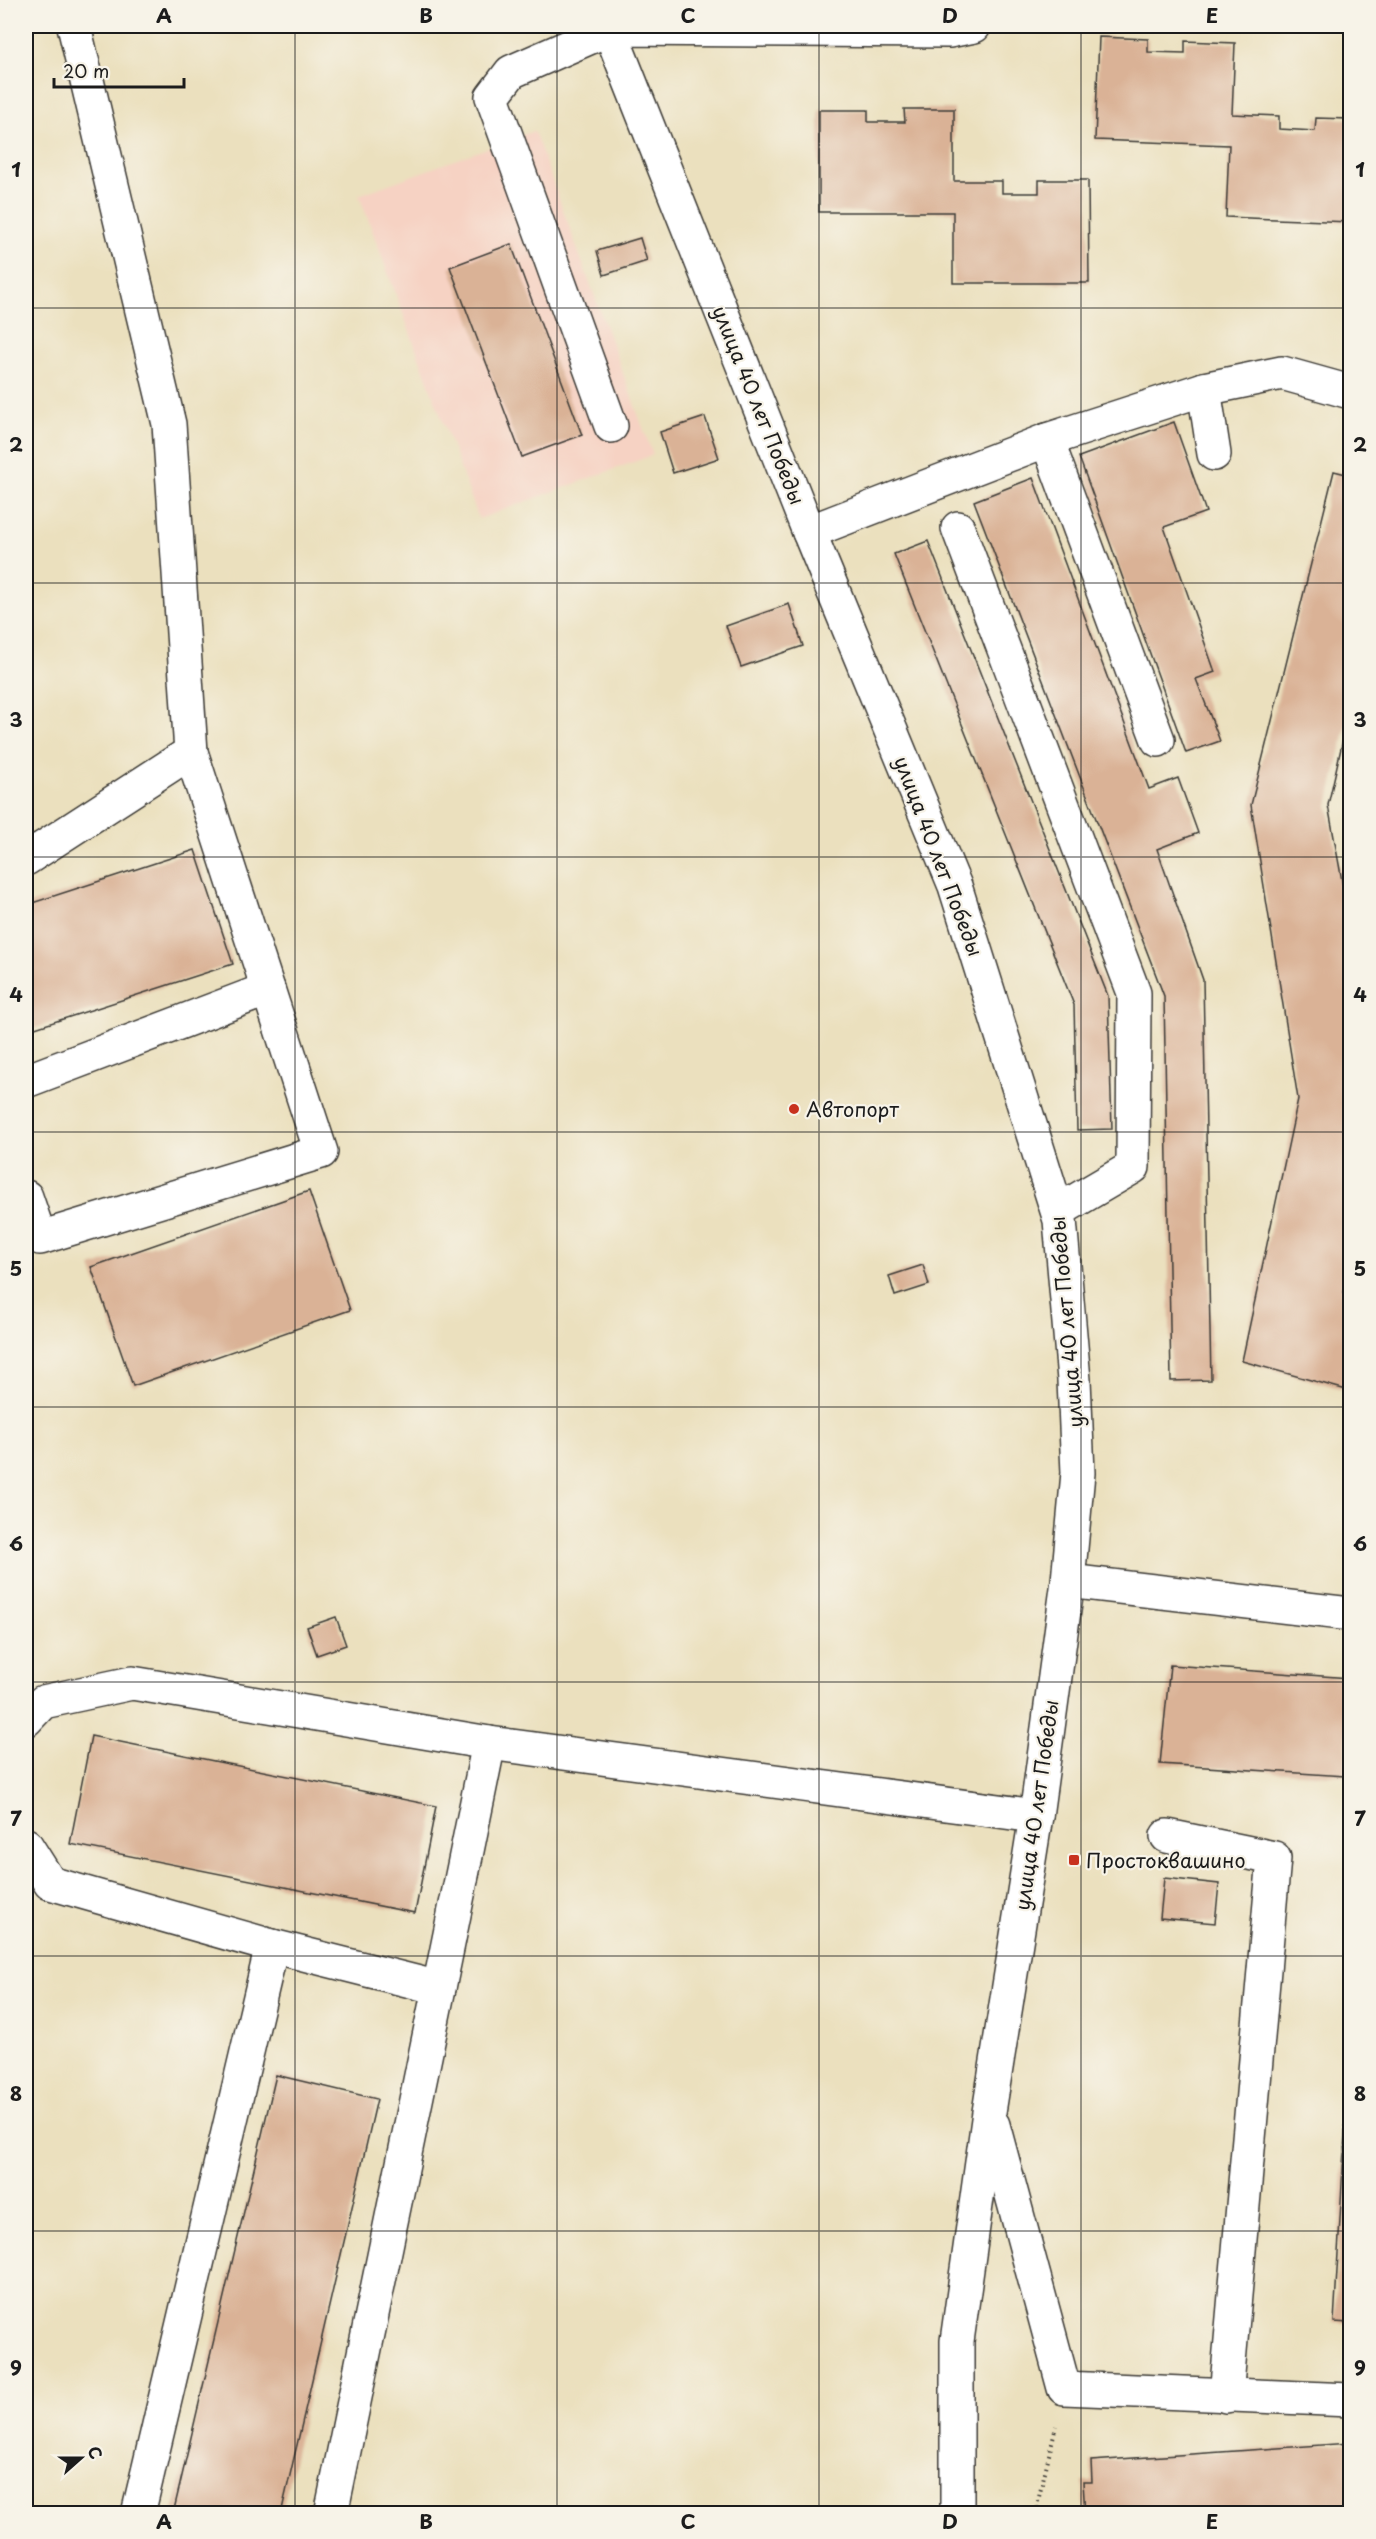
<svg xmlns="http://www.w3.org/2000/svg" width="1376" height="2539" font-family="'Playpen Sans',sans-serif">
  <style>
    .built { fill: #f6d2c3 }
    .building { fill: #dab296 }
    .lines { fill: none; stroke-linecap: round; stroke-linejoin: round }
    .minor-casing { stroke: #3b3934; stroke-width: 36 }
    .path { stroke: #3b3934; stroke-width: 4; stroke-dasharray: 1.5 4.5; stroke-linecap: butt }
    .minor { stroke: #fff; stroke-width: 33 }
    .grid { fill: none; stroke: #1c1c1c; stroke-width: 1.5; stroke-opacity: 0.55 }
    .poi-dot { fill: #c8321e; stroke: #f7f3e8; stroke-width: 2 }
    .labels { text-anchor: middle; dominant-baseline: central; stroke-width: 4.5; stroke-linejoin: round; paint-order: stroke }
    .street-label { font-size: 20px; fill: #1c1c1c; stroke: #f7f3e8 }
    .poi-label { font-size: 20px; fill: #1c1c1c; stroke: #f7f3e8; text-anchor: start }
    .neatline { fill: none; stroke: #1c1c1c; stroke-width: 2 }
    .grid-label { font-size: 20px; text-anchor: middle; font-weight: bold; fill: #1c1c1c }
  </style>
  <rect width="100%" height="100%" fill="#f7f3e8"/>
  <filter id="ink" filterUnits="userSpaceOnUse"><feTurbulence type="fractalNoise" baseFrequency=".0167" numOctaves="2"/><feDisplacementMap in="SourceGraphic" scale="12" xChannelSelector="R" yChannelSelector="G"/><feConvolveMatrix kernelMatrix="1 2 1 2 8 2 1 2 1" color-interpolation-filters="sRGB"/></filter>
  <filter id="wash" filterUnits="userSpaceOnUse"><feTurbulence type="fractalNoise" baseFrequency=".008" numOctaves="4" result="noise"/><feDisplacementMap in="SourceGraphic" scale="24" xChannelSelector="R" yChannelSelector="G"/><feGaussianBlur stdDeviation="1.35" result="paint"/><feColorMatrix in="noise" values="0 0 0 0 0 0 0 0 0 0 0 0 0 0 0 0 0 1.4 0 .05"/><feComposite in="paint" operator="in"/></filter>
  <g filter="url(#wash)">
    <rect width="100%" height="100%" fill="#ebe0be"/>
    <polygon class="built" points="534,131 653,455 479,519 359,195"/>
    <g id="blocks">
      <g class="building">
        <polygon points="1099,37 1148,39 1148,52 1185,53 1185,41 1235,43 1232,114 1279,116 1279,129 1315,131 1316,118 1350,119 1350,222 1226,217 1229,145 1095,140"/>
        <polygon points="904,109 954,109 954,181 1002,181 1002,193 1039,193 1039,180 1088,180 1089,283 953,283 953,212 819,212 819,110 868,110 868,122 905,122"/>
        <polygon points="640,238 647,261 604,275 597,251"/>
        <polygon points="511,244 582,435 522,457 450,267"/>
        <polygon points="705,417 719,458 673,473 660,432"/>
        <polygon points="1174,422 1206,512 1164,527 1215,672 1196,679 1220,741 1186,753 1079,457"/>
        <polygon points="1334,471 1350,475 1350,709 1328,805 1350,924 1350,1265 1344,1293 1350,1295 1350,1391 1242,1361 1298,1099 1251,805"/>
        <polygon points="1033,478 1149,789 1178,778 1198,833 1157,849 1203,980 1211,1380 1171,1381 1164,996 974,501"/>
        <polygon points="928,541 1108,996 1112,1129 1077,1130 1074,1005 894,554"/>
        <polygon points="789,604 803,646 741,667 726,626"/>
        <polygon points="195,850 233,964 26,1031 26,905"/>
        <polygon points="309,1191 350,1310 133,1386 91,1267"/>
        <polygon points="923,1265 929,1285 895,1296 889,1276"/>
        <polygon points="336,1617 346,1645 317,1655 307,1627"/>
        <polygon points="1170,1665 1350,1678 1345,1776 1160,1764"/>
        <polygon points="91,1736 436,1806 415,1913 70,1844"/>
        <polygon points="1164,1878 1219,1884 1215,1923 1160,1918"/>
        <polygon points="1349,2064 1350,2064 1350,2323 1334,2322"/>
        <polygon points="276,2075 377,2099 281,2514 173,2514"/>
        <polygon points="1350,2443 1350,2514 1085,2514 1083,2482 1092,2482 1091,2461"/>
      </g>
    </g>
  </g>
  <g filter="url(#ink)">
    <use href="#blocks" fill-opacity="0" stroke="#3b3934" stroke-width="1.5"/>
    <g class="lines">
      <g class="minor-casing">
        <g id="minor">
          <polyline points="608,26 809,532 955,886 1060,1220 1074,1380 1078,1473 1068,1581 1036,1816 989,2112 957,2341 957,2514"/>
          <polyline points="1204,389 1214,454"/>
          <polyline points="611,426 492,97 511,72 609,29 949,31 974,26"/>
          <polyline points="1047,440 1158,740"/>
          <polyline points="958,528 1134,993 1133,1167 1058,1211"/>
          <polyline points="809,532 1047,440 1204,389 1282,373 1350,392"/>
          <polyline points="26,859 191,752"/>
          <polyline points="26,1081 268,989"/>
          <polyline points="26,1197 40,1238 321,1152 191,752 169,424 74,26"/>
          <polyline points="1068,1581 1350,1614"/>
          <polyline points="26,1720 43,1702 132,1683 489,1743 1036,1816"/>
          <polyline points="1167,1836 1274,1858 1226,2396"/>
          <polyline points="26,1845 50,1883 272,1946 138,2514"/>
          <polyline points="272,1946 439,1988 489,1743"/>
          <polyline points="993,2125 1064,2388 1350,2400"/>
          <polyline points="331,2514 439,1988"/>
        </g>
      </g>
      <polyline class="path" points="1038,2514 1037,2505 1056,2426"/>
      <use href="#minor" class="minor"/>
    </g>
  </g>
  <path class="grid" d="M295,26v2488M557,26v2488M819,26v2488M1081,26v2488M26,308h1324M26,583h1324M26,857h1324M26,1132h1324M26,1407h1324M26,1682h1324M26,1956h1324M26,2231h1324"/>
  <g class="poi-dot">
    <circle cx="794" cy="1109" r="6"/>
    <rect x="1068" y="1854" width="12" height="12" rx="3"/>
  </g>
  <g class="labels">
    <g class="street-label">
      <text transform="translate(759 405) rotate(68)">улица 40 лет Победы</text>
      <text transform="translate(939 856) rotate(69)">улица 40 лет Победы</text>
      <text transform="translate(1066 1322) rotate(-95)">улица 40 лет Победы</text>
      <text transform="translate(1036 1805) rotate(-82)">улица 40 лет Победы</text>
    </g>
    <g class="poi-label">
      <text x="806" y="1109">Автопорт</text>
      <text x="1086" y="1860">Простоквашино</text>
    </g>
  </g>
  <rect width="1376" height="2539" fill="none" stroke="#f7f3e8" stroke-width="66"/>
  <g transform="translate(81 2458) rotate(69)" stroke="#f7f3e8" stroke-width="4.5" paint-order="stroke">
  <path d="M0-4.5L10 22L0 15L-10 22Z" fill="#1c1c1c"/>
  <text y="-9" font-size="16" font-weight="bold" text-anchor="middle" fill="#1c1c1c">С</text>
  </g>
  <path d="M54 78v9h130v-9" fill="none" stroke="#1c1c1c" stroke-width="3"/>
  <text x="63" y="78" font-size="18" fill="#1c1c1c" stroke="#f7f3e8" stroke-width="4.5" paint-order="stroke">20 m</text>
  <rect x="33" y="33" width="1310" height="2473" class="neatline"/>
  <g class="grid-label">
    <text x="164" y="23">A</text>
    <text x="426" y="23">B</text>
    <text x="688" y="23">C</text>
    <text x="950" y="23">D</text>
    <text x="1212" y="23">E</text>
    <text x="16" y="177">1</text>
    <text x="1360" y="177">1</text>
    <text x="16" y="452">2</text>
    <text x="1360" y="452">2</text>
    <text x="16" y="727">3</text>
    <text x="1360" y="727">3</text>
    <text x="16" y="1002">4</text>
    <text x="1360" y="1002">4</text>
    <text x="16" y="1276">5</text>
    <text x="1360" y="1276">5</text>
    <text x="16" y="1551">6</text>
    <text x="1360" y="1551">6</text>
    <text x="16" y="1826">7</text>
    <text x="1360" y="1826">7</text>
    <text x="16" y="2101">8</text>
    <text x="1360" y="2101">8</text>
    <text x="16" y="2375">9</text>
    <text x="1360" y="2375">9</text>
    <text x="164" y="2529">A</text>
    <text x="426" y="2529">B</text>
    <text x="688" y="2529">C</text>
    <text x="950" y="2529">D</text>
    <text x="1212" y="2529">E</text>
  </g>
</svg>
